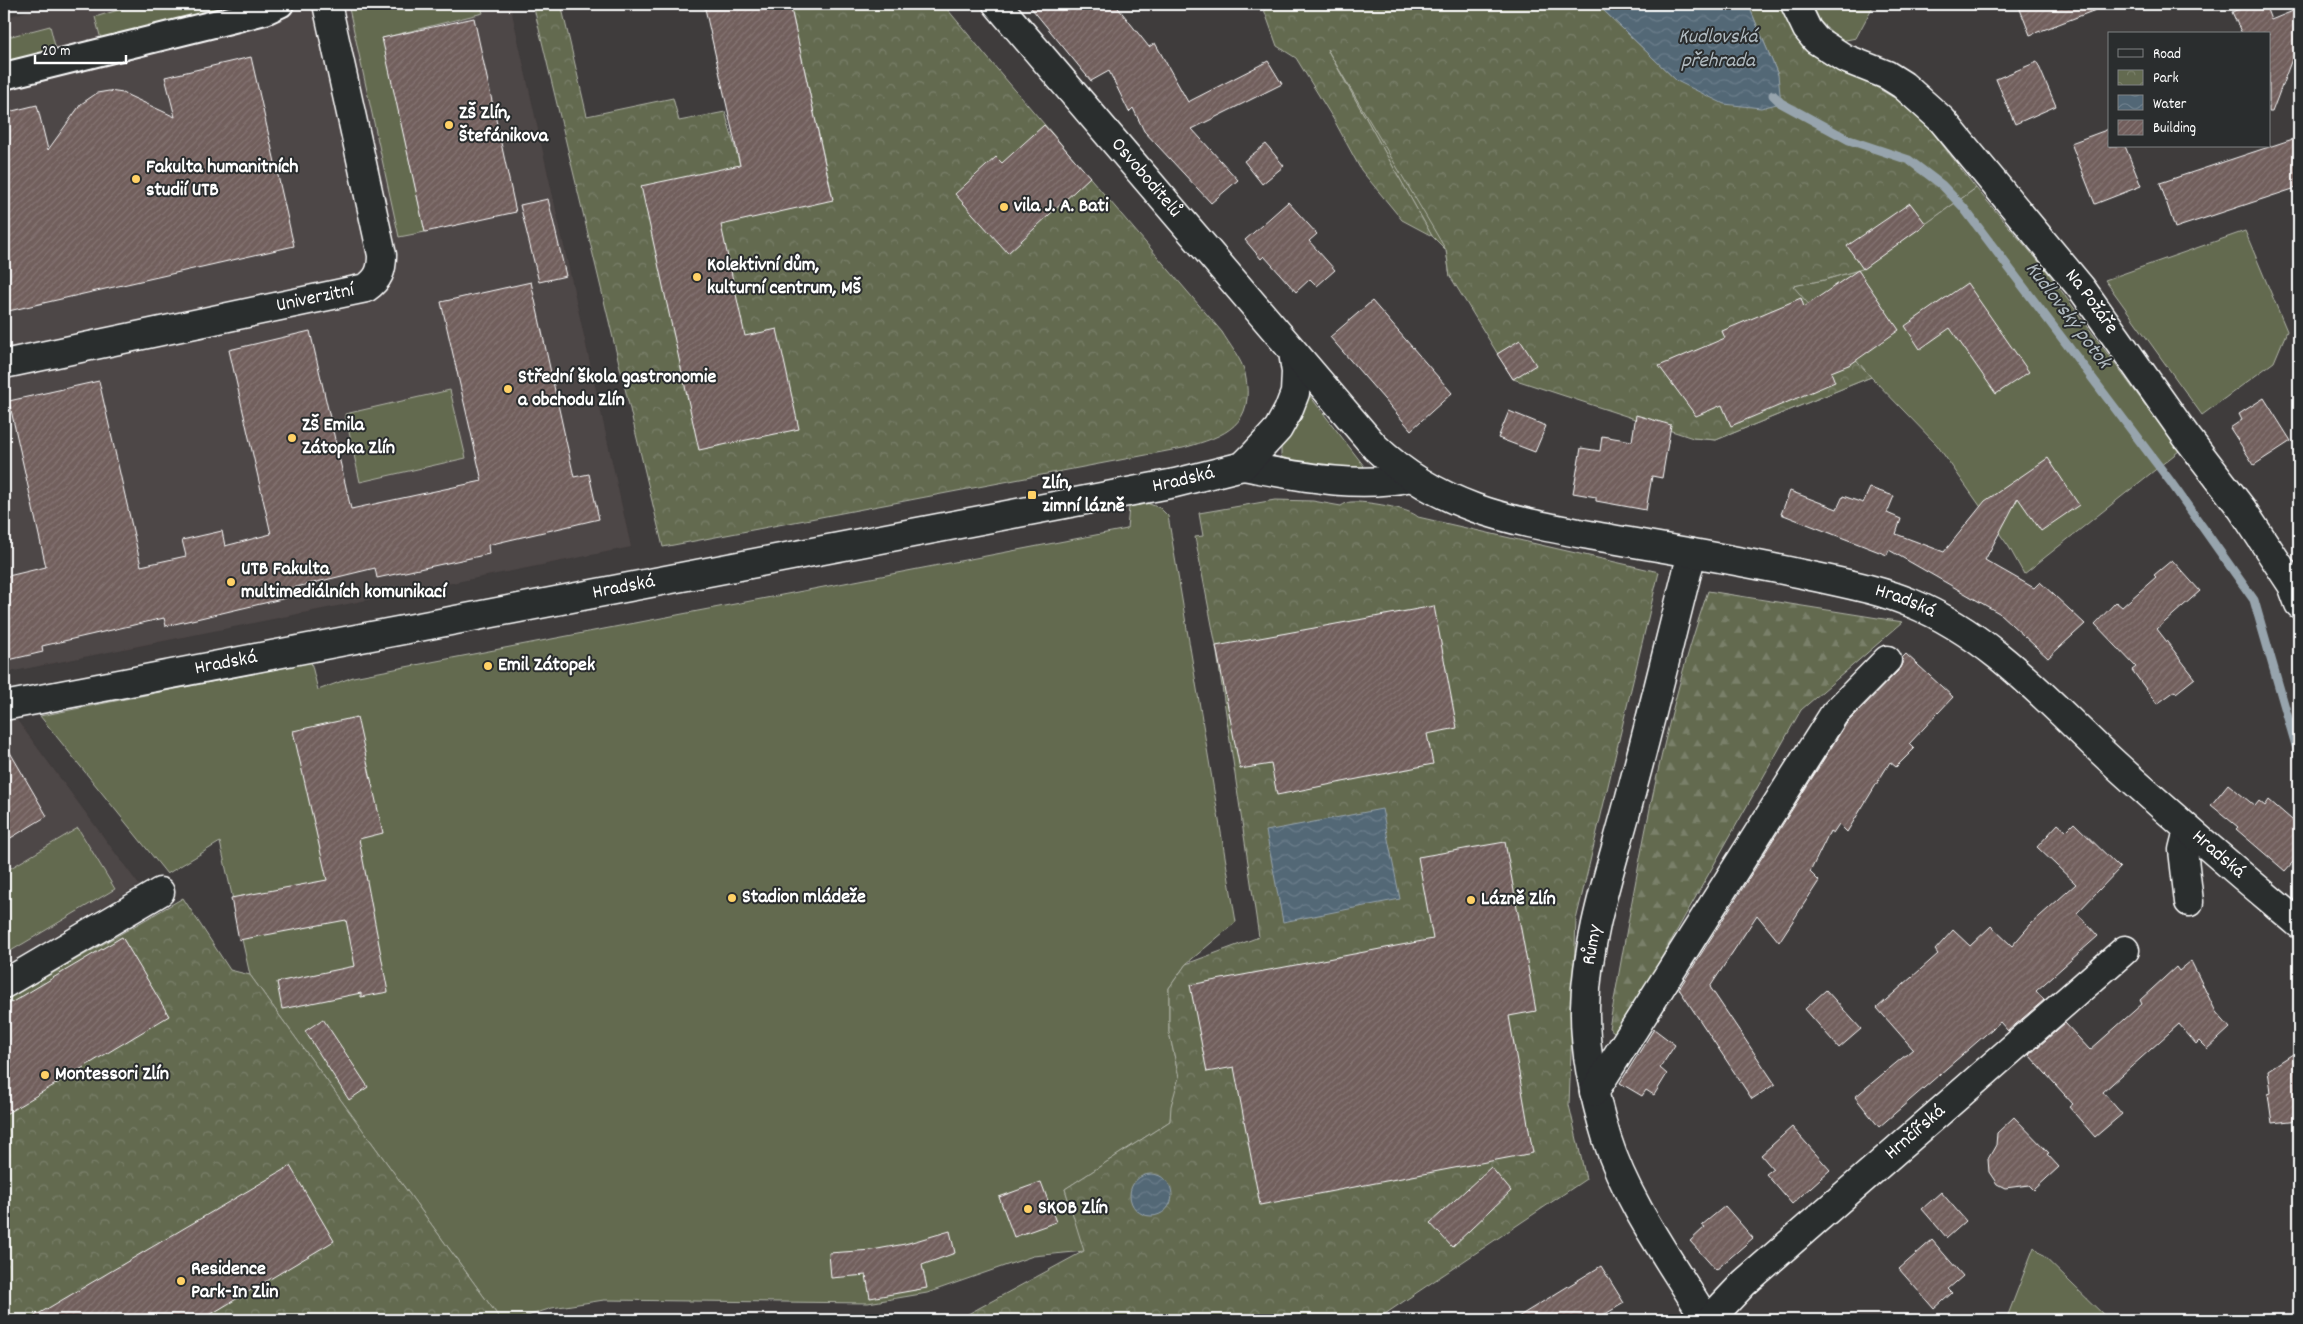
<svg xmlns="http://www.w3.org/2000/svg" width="2303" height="1324" font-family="Dekko,sans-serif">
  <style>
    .built { fill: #4e4646 }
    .green { fill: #636a50; stroke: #b1b4a8 }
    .forest { fill: url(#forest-firs); stroke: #b1b4a8 }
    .park { fill: url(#park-crowns); stroke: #b1b4a8 }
    .water { fill: url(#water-waves); stroke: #97a4ad }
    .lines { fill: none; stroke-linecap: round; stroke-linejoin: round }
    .stream { stroke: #97a4ad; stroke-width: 9 }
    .building { fill: url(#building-hatch); stroke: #fff }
    .pedestrian-casing { stroke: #fff; stroke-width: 30 }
    .minor-casing { stroke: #fff; stroke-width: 31 }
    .tertiary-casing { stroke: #fff; stroke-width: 31 }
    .pedestrian { stroke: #2a2d2e; stroke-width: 26 }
    .minor { stroke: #2a2d2e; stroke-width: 28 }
    .tertiary { stroke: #2a2d2e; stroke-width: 28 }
    .poi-dot { fill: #ffd166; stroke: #2a2d2e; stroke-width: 2 }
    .labels { text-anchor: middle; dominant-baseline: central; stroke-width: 4; stroke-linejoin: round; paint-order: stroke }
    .poi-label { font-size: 20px; font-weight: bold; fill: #fff; stroke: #2a2d2e; text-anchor: start }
    .street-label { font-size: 20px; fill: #fff; stroke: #2a2d2e }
    .water-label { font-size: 21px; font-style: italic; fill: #b1bbc1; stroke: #2a2d2e }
  </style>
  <defs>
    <pattern id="forest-firs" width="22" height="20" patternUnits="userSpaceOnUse" patternTransform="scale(1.25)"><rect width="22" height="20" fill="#636a50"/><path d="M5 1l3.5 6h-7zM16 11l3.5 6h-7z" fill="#7a806a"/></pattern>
    <pattern id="park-crowns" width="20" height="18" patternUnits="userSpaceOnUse" patternTransform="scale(1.25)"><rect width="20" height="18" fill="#636a50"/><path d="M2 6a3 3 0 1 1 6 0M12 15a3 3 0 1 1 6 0" fill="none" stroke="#7a806a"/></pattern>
    <pattern id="water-waves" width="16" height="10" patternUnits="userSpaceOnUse" patternTransform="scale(1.25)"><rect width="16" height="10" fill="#526776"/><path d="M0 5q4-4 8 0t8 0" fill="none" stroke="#6c7e8b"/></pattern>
    <pattern id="building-hatch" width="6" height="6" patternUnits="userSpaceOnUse" patternTransform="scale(1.25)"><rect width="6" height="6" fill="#715e5c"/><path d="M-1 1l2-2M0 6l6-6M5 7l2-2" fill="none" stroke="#867674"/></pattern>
  </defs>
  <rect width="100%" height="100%" fill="#3f3c3c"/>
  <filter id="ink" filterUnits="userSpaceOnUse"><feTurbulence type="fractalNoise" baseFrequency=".02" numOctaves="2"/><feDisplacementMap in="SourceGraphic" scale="10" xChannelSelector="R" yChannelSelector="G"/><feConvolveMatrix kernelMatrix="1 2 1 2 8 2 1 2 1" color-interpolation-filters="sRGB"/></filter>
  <g filter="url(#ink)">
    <g class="built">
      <polygon points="52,4 510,4 631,547 4,673 4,18"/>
      <polygon points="14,716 139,885 4,966 4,717"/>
    </g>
    <g class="green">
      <polygon points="138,4 238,4 102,43 95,17"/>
      <polygon points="348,4 480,4 483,13 383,38 425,232 399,237"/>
      <polygon points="1812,4 1879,4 1872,8 1856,38 1841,41 1820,21"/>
      <polygon points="1309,17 1792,286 1824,280 1862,269 1976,188 2046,270 2179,451 2024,574 2009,547 1937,445 1871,377 1716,440 1693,438 1450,276 1446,250 1432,236"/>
      <polygon points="50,26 57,54 4,67 4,38"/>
      <polygon points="2245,231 2287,331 2274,362 2202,415 2105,280"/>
      <polygon points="450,390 466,458 360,482 345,414"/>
      <polygon points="1310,396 1364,466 1358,472 1289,463 1281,456 1281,444 1303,402"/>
      <polygon points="1147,503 1160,508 1168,516 1236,922 1186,964 1169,988 1169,1032 1179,1077 1176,1092 1172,1103 1170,1121 1065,1189 1085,1251 1033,1256 927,1293 868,1303 604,1300 552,1308 515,1320 501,1320 250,975 220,842 167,874 40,716 311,662 318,690 353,677 1127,529 1129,507"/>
      <polygon points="78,828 115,889 4,955 4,872"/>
      <polygon points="2034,1247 2109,1320 2006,1320"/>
    </g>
    <path class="forest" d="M1708,591l195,31 -102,88 -183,325 -9,-7c27,-147 50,-296 99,-437z"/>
    <g class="park">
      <path d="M533,4h28l26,112 86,-18 6,23 46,-9 15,53 93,34 -43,-195h153l54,65 225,263c7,12 20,28 23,41 11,52 -19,63 -62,75l-520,99z"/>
      <polygon points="1262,4 1597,4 1677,81 1778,75 1748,4 1786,4 1809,47 1916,111 1976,188 1862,269 1824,280 1793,286 1871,377 1716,440 1693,438 1513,379 1450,276 1446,250 1327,49 1432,236 1402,220 1361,170 1334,120 1296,58 1277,46"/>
      <path d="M1275,500l38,1 28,5c3,-2 7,-4 10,-4 14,-1 58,6 67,15l241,55 -83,348 -7,185 17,74 -210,141h-419l127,-69 -19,-62 105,-68 1,-15 8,-29 -10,-45v-44l17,-24 73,-27 -43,-291 -21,-109 8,-1 -4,-23z"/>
      <polygon points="183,898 230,970 250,975 501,1320 4,1320 4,1001"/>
    </g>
    <g class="water">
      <polygon points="1597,4 1748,4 1778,75 1781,103 1761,108 1724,104 1677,81"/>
      <polygon points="1382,809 1400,899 1283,922 1266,831"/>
      <circle cx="1151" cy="1195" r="21"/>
    </g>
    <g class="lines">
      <polyline class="stream" points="1773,95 1781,103 1849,140 1909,160 1942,185 1963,207 2170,481 2254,600 2299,756"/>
    </g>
    <g class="building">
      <polygon points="704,4 790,4 833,200 721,225 745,336 777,329 799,429 699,450 641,186 740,165"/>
      <polygon points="1028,4 1115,4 1149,47 1155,43 1188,102 1268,61 1282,84 1192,129 1238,180 1211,203 1144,131 1133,108 1129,112 1109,71 1091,81"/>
      <polygon points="2018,4 2105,4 2106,6 2030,35"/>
      <polygon points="2251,4 2265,4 2271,20 2293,11 2299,25 2299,56 2292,59 2272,112 2269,112 2269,34 2242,34 2232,12"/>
      <polygon points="474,18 516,212 425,232 382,38"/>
      <polygon points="251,57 294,246 4,312 4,113 37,105 48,150 81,104 97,93 109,91 123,93 175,117 165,77"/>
      <polygon points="2037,62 2056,106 2015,124 1996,79"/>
      <polygon points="1044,125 1090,177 1008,253 955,194 996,157 1002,163"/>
      <polygon points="2109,129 2109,146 2125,146 2141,186 2095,204 2071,143"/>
      <polygon points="2299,137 2299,187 2175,228 2160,183"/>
      <polygon points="1266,144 1284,166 1262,184 1244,161"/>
      <polygon points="548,199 566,276 539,282 520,205"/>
      <polygon points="1288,202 1317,234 1309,241 1335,270 1317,286 1310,279 1296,292 1264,256 1261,259 1245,240"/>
      <polygon points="1910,203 1926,224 1863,269 1847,246"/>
      <polygon points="1858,270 1899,330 1851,364 1831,372 1835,382 1731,426 1722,405 1696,416 1659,366 1725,338 1722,331 1801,298 1804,307"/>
      <polygon points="531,282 574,477 589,474 599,519 488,545 489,554 377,578 375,568 284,590 286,598 166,626 164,618 42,646 43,652 4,661 4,577 46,567 9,401 99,381 141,566 186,556 182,540 222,531 225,546 271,534 229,350 310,331 351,509 482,481 441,302"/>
      <polygon points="1967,283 2029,372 1996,394 1950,328 1920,349 1905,326"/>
      <polygon points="1372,301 1452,393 1411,430 1330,337"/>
      <polygon points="1520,340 1536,365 1513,379 1497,354"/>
      <polygon points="2264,398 2291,441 2254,465 2230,428 2242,420 2239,414"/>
      <polygon points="1509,411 1546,426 1535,452 1498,438"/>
      <polygon points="1636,415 1671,425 1662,478 1652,476 1646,510 1596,501 1596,497 1573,493 1581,448 1600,451 1602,436 1632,441"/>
      <polygon points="2048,458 2079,505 2041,531 2018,498 1985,560 2034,588 2040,582 2085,624 2048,658 1999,613 1889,550 1887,555 1781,514 1790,491 1837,509 1843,496 1863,503 1870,488 1894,496 1887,513 1901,519 1896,534 1944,552 1985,501"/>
      <polygon points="2172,560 2200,591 2157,629 2195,678 2176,693 2175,691 2157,704 2132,670 2136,667 2095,624 2116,602 2122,607 2156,577 2154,575"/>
      <polygon points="1434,606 1457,728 1427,734 1433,764 1277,795 1271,764 1240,769 1216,646"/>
      <polygon points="1906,654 1953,697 1909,744 1914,749 1896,767 1890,762 1847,832 1839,824 1833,833 1830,831 1810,872 1819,881 1779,942 1757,915 1710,987 1775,1084 1752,1099 1679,989 1846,724 1898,671 1902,664 1902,658"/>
      <polygon points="357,717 383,833 359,839 388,992 361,997 361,993 282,1009 277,982 355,966 346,920 239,940 231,898 327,880 293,731"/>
      <polygon points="4,742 47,816 4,842"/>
      <polygon points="2228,784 2255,806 2259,801 2265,806 2269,800 2299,826 2299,855 2285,871 2236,829 2238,827 2211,805"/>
      <polygon points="2074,823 2120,868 2077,913 2098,936 2036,991 2044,1000 2008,1031 2000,1022 1879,1127 1855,1097 1913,1049 1877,1008 1938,954 1935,950 1953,930 1970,946 1991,926 2012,946 2031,924 2076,884 2037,847 2058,824 2066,831"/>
      <polygon points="1505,842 1536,1011 1509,1016 1533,1153 1260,1205 1234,1067 1207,1072 1190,985 1433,939 1418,857"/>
      <polygon points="122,937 169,1016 4,1115 4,1007"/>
      <polygon points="2191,961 2216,1012 2230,1028 2207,1049 2199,1041 2196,1044 2179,1024 2103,1092 2122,1114 2095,1137 2069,1107 2073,1104 2029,1055 2065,1023 2090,1050 2142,1004 2140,1000 2176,967 2179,971"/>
      <polygon points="1826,990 1861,1029 1839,1048 1805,1009"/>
      <polygon points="323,1019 368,1087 349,1100 305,1031"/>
      <polygon points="1654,1029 1675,1045 1660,1068 1667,1074 1654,1095 1646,1090 1642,1096 1620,1083"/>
      <polygon points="2299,1050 2299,1120 2272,1123 2268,1094 2271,1093 2268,1070"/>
      <polygon points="2014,1117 2049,1153 2047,1154 2059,1167 2034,1190 2029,1185 2005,1188 1997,1184 1989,1172 1988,1159 1996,1145 1997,1133"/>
      <polygon points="1792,1127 1830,1170 1792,1204 1766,1174 1773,1169 1761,1155"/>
      <polygon points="290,1166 334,1241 201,1320 28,1320"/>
      <polygon points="1491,1167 1511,1191 1452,1247 1430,1223"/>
      <polygon points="1041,1182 1056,1222 1014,1237 999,1197"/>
      <polygon points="1941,1192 1966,1221 1947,1238 1922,1209"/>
      <polygon points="1725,1206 1753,1238 1716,1270 1690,1241 1705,1227 1702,1225"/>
      <polygon points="950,1231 955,1253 922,1265 927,1288 870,1298 866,1275 831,1278 829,1253 872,1250 905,1244"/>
      <polygon points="1932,1240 1963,1276 1948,1289 1952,1293 1934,1309 1899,1269"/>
      <polygon points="1601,1266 1624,1303 1595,1320 1513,1320"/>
    </g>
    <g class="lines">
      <g class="pedestrian-casing">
        <polyline id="pedestrian" points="4,76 230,20 265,11 280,4"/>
      </g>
      <g class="minor-casing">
        <g id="minor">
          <path id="s1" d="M1795,4l12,25 9,11 28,18 43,17 16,10 39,35 140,169 104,147 56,73 50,76 7,19"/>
          <path id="s2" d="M4,364l362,-76c13,-9 16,-18 16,-33l-55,-251"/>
          <path d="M1243,466c55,10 114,23 168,11"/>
          <path d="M1692,553c-21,82 -40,163 -62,244 -18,69 -43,138 -45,210 -1,45 9,90 22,132 20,64 65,124 99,181"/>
          <path id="s3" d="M4,706l1171,-223 68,-17 11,-11 24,-26 10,-18 7,-18 1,-21 -3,-20"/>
          <polyline points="2188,830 2183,850 2189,902"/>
          <polyline points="4,984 160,892"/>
          <polyline points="1594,1092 1834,714 1887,660"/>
          <path id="s4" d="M1709,1320l35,-37 381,-333"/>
        </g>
      </g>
      <g class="tertiary-casing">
        <g id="tertiary">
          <path id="s5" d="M997,4l378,443c66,63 139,74 225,90 69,12 138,23 207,38 35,8 71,14 104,28 76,31 131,92 190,148 64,60 131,116 198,173"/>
        </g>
      </g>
      <use href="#pedestrian" class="pedestrian"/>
      <use href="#minor" class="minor"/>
      <use href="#tertiary" class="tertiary"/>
    </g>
  </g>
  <g class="poi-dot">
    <circle cx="449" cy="125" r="5"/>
    <circle cx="136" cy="179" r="5"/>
    <circle cx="1004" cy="207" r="5"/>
    <circle cx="697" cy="277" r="5"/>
    <circle cx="508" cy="389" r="5"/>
    <circle cx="292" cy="438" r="5"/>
    <rect x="1027" y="490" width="10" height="10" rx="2.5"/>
    <circle cx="231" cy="582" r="5"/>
    <circle cx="488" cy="666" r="5"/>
    <circle cx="732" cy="898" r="5"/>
    <circle cx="1471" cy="900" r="5"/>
    <circle cx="45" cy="1075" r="5"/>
    <circle cx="1028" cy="1209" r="5"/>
    <circle cx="181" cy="1281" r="5"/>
  </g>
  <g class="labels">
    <g class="poi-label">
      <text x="459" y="114">ZŠ Zlín,<tspan x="459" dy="23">Štefánikova</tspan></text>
      <text x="146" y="168">Fakulta humanitních<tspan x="146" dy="23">studií UTB</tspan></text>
      <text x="1014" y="207">vila J. A. Bati</text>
      <text x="707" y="266">Kolektivní dům,<tspan x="707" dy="23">kulturní centrum, MŠ</tspan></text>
      <text x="518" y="378">Střední škola gastronomie<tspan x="518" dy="23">a obchodu Zlín</tspan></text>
      <text x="302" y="426">ZŠ Emila<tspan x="302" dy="23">Zátopka Zlín</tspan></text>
      <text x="1042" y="484">Zlín,<tspan x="1042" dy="23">zimní lázně</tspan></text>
      <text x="241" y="570">UTB Fakulta<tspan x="241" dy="23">multimediálních komunikací</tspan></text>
      <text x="498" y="666">Emil Zátopek</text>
      <text x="742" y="898">Stadion mládeže</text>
      <text x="1481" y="900">Lázně Zlín</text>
      <text x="55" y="1075">Montessori Zlín</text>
      <text x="1038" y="1209">SKOB Zlín</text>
      <text x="191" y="1270">Residence<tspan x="191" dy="23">Park-In Zlin</tspan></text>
    </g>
    <g class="street-label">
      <text stroke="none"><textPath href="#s5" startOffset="229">Osvoboditelů</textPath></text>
      <text stroke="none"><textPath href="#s2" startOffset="318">Univerzitní</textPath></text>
      <text stroke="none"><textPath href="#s1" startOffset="428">Na Požáře</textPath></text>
      <text stroke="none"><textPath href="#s3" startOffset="1201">Hradská</textPath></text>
      <text stroke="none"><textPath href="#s3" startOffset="631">Hradská</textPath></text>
      <text stroke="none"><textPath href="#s5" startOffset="1141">Hradská</textPath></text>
      <text stroke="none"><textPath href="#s3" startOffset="226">Hradská</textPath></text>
      <text stroke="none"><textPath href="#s5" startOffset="1546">Hradská</textPath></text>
      <text transform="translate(1593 945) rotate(-80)">Růmy</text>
      <text stroke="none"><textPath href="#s4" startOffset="279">Hrnčířská</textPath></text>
    </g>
    <g class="water-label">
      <text x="1718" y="38">Kudlovská<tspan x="1718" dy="24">přehrada</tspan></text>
      <text transform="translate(2067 316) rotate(53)">Kudlovský potok</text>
    </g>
  </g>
  <rect width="2303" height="1324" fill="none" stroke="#2a2d2e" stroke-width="20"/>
  <rect x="10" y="10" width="2283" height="1304" fill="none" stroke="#fff" stroke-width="2" filter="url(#ink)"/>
  <rect x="2108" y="32" width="162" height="115" fill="#2a2d2e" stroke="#7f8182"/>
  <rect x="2118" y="49" width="25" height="8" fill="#2a2d2e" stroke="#7f8182"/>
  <text x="2153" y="58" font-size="15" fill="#ffffff">Road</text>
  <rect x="2118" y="70" width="25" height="15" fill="url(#park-crowns)" stroke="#7f8182"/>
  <text x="2153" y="82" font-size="15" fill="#ffffff">Park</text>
  <rect x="2118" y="95" width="25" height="15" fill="url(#water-waves)" stroke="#7f8182"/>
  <text x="2153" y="108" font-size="15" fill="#ffffff">Water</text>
  <rect x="2118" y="120" width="25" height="15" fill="url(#building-hatch)" stroke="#7f8182"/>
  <text x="2153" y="132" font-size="15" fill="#ffffff">Building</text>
  <path d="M35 55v8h91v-8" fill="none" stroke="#ffffff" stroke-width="2.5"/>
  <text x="42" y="55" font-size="15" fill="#ffffff" stroke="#2a2d2e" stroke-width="4" paint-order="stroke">20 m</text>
</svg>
